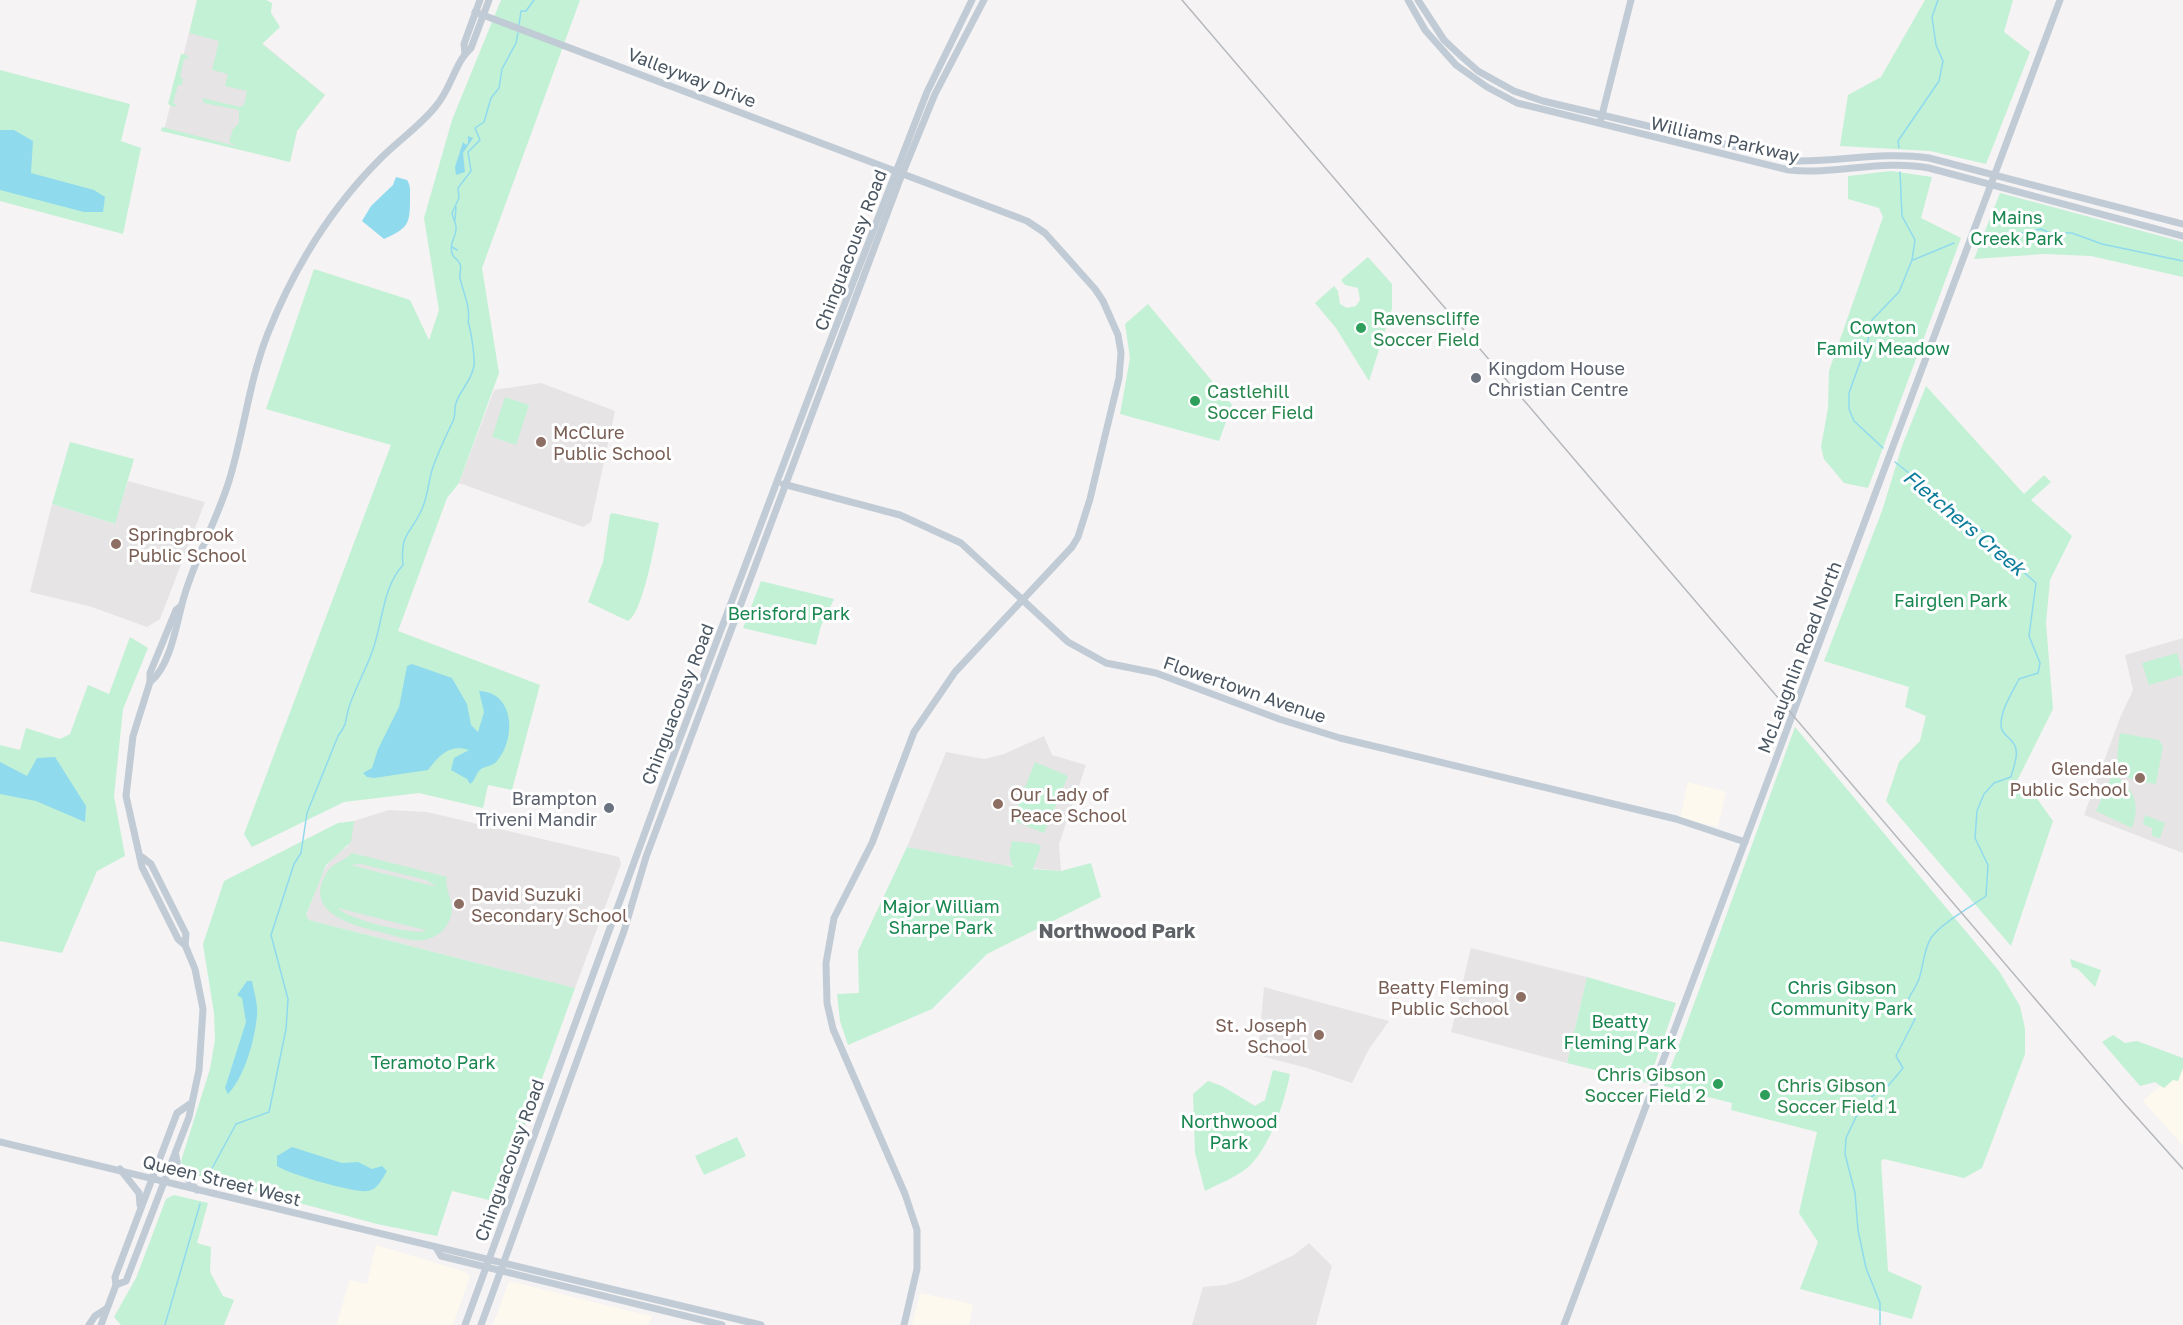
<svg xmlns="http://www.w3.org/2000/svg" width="2183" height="1325" font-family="'Golos Text',sans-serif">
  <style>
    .commercial { fill: #fdf9ef }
    .education { fill: #e6e4e5 }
    .green { fill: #c3f1d5; fill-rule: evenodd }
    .water { fill: #90daee }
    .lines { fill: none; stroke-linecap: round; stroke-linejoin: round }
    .stream { stroke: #90daee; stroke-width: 1.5 }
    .secondary { stroke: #c1cbd6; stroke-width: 7 }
    .rail { stroke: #b5b8bd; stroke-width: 1.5 }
    .leisure-dot { fill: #2e9e5b; stroke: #fff; stroke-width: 2 }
    .worship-dot { fill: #6b7280; stroke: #fff; stroke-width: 2 }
    .education-dot { fill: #8d6e63; stroke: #fff; stroke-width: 2 }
    .labels { text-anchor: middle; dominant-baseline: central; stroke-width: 6; stroke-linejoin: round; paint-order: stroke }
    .street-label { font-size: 18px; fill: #4a5661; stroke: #fff }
    .park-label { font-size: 18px; fill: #17864f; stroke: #fff }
    .leisure-label { font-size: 18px; fill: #27864d; stroke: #fff; text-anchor: start }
    .worship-label { font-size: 18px; fill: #5b616d; stroke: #fff; text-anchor: start }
    .education-label { font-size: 18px; fill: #785e54; stroke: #fff; text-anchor: start }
    .water-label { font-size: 20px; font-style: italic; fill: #0c7c9b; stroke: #fff }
    .neighbourhood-label { font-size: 20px; font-weight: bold; fill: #5f6368; stroke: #fff }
  </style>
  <rect width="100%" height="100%" fill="#f5f3f3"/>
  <g class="commercial">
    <polygon points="1688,782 1726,792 1718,827 1680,818"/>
    <polygon points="2183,1065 2183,1146 2143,1101"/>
    <polygon points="376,1245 463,1271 470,1276 453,1325 336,1325 350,1280 367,1284"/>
    <polygon points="509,1281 629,1311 653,1316 648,1325 493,1325"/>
    <polygon points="920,1293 973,1304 969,1325 912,1325"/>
  </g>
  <g class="education">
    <polygon points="189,33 262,43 325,95 297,131 290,162 164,130"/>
    <polygon points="541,383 615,411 591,522 583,527 459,483 494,390"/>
    <polygon points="128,481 205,502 160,619 147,627 92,607 30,592 52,504 114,524"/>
    <polygon points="2183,638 2183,853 2084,815 2120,718 2133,690 2125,655"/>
    <polygon points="1044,736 1052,755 1086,765 1059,844 1061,871 992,864 907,847 946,752 984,759 1004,754"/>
    <polygon points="389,810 427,812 619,857 621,864 575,988 309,920 306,916 322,873 332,858 348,846 354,821"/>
    <polygon points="1471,948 1587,977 1567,1063 1451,1032"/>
    <polygon points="1264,987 1389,1021 1369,1049 1352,1083 1307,1068 1258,1055"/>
    <polygon points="1309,1243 1332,1266 1316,1325 1192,1325 1203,1287 1225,1285 1241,1280 1294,1255"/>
  </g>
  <g class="green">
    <polygon points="197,0 266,0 272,3 271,13 280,27 262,44 325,95 297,131 290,162 161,131 162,127 236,146 229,142 233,129 239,123 239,110 204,103 202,98 240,107 244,105 247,91 225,86 228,74 212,70 219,41 189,33"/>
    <polygon points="501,0 580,0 482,268 499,373 459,483 447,498 398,631 540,685 512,790 488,785 483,808 419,793 344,802 252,847 244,834 391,445 266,409 314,269 410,300 429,340 439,310 424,218 452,120"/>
    <polygon points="1925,0 2013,0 2004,32 2030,52 1986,164 1930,151 1840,146 1848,95 1881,77"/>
    <polygon points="181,54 187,55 188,59 184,59 180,77 183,79 182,85 178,85 173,103 177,105 173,107 168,104"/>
    <polygon points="0,70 130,104 121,141 141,148 123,234 0,201"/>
    <polygon points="1891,171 1932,177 1921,218 1961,238 1868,488 1844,483 1824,459 1821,447 1828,408 1829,371 1883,217 1879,208 1848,199 1848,176"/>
    <polygon points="2000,193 2183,242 2183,277 2091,256 2044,254 1974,259"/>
    <polygon points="1368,257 1392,284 1392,309 1369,381 1336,328 1315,303 1334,286 1338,291 1340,304 1347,308 1356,306 1360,300 1358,288 1345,285 1341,280"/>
    <polygon points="1148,304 1232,405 1219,441 1120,414 1130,358 1125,324"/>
    <polygon points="1926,386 2024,494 2044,475 2051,482 2031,500 2072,536 2050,580 2046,623 2053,709 2017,781 2038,800 2053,821 2011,946 1886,801 1899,762 1920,741 1926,716 1905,707 1909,687 1824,661 1882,511 1902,446"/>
    <polygon points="505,397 529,405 516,445 492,437"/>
    <polygon points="70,442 134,459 115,524 52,504"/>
    <path d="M612,513l47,10c-4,19 -16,90 -31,98l-40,-19 15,-40 7,-47z"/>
    <polygon points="761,581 834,599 821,626 816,645 743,628"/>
    <polygon points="130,637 148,648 123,709 114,796 125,856 97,871 62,953 0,941 0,745 20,750 26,728 60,739 70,734 88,685 109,694"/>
    <polygon points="2177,653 2183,675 2149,685 2142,663"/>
    <polygon points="1795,727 1999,971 2020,1006 2025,1029 2025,1054 1982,1168 1964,1178 1884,1159 1881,1161 1888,1271 1922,1286 1912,1319 1800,1289 1818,1242 1799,1213 1817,1132 1731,1110 1732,1103 1664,1086"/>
    <path d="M2120,733l39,7 4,6 -7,38c-40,-5 -42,-12 -36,-51z"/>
    <polygon points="1035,762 1068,776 1044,833 1012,820"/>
    <path d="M2113,773c20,16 28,29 19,55l-36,-17z"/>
    <polygon points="2145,815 2165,823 2160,838 2152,836 2152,828 2143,824"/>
    <polygon points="354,821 351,842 326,865 306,915 309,920 575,988 497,1202 452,1191 437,1236 377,1224 192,1174 183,1167 181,1161 210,1069 215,1040 214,1013 203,944 224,881 338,823"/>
    <polygon points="1012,841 1038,844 1041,847 1033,869 1061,871 1091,863 1101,897 987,954 932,1009 848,1045 840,1021 837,994 859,993 858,951 907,847 1013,867 1009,854"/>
    <path d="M352,853l95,24c-4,16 13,27 0,48 -5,8 -13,13 -23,15 -13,2 -27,-4 -40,-7 -28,-7 -83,-19 -57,-61 7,-10 19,-12 25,-19zM361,864l65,16 11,7 -87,-22zM338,908l87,22 1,1c-15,4 -80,-12 -88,-23z"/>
    <polygon points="2070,959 2101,970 2095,987 2078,969 2072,967"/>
    <polygon points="1587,977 1676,1003 1648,1083 1567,1063"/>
    <polygon points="2113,1035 2125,1043 2137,1041 2183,1058 2183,1068 2178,1081 2173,1080 2164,1088 2155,1082 2140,1086 2102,1042"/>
    <path d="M1273,1070l17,4c-5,27 -21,76 -43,94 -12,10 -29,16 -42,23l-10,-38 -2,-59 15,-13 14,5 33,20 10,-6z"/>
    <polygon points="737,1137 746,1156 704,1175 695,1156"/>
    <polygon points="174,1195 208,1203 197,1243 211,1247 210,1272 223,1296 234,1300 224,1325 121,1325 114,1317 136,1278 166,1199"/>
  </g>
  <g class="water">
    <polygon points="0,130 14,130 33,141 31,173 94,190 105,197 103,212 84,212 0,190"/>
    <polygon points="468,136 473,138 463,153 465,172 456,175 455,167 463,142 466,145 468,143"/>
    <path d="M396,177l11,3c4,6 3,12 3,19 0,26 -2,29 -26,40l-22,-18 9,-15 22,-21z"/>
    <path d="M412,664l40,14 15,26 4,21 7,7 6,-20 -5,-21c36,1 37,48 18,70 -4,5 -11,5 -16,8 -6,5 -5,11 -11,15l-3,-5 -16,-9 3,-12 15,-8c-20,-6 -29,5 -41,20l-54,8 -7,-1 -4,-4 9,-5 6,-19 21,-42 8,-41z"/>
    <polygon points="55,757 86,806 85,822 36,801 0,794 0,762 27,776 37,758"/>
    <path d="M247,981h5c2,11 6,23 5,34 -2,24 -12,61 -29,79l-3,-6 21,-66 -4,-24 -5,-3z"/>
    <path d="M292,1147l50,16 16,-1 14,7 10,-3 5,5c-5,8 -9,18 -19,20 -15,2 -79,-17 -91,-25v-10z"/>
  </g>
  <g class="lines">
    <g class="stream">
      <polyline points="519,25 521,11 526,11 534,0"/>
      <polyline points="1899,148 1898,141 1939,81 1943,61 1936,45 1932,17 1938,0"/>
      <polyline points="455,220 456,207"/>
      <polyline points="1984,240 2041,229 2050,233 2072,233 2102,244 2183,261"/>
      <polyline points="452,247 457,250"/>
      <polyline points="1913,260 1954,243"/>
      <polyline points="1883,448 1854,421 1849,409 1849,393 1868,340 1872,320 1899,292 1912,260 1915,240 1902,216 1900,172"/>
      <path d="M209,1174l27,-50 33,-12 17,-83 2,-30 -17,-64 23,-71 7,-11 6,-40 31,-77c10,-13 7,-16 11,-29 6,-18 15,-34 22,-52 12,-29 10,-66 32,-90 -3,-32 7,-30 18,-54 7,-13 7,-30 12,-44 6,-17 13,-31 20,-46 3,-6 1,-13 3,-18 4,-13 15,-21 18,-37 1,-8 -3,-37 -6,-44 3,-14 -5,-30 -8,-44 -1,-4 2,-11 0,-14 -2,-5 -7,-6 -8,-11 -3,-10 3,-14 4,-23 1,-7 -3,-10 -4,-17l7,-15 -1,-10 13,-17 -3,-19 12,-12 -5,-12 9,-6 7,-24 8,-10 3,-19 14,-26 2,-10"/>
      <polyline points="165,1325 200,1204"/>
      <path d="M1880,1325v-22l-14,-35 -8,-38 -3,-37 -10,-39 1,-16 11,-23 14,-18 17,-11 15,-18 -7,-12 19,-37c-14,-23 -4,-19 4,-40 5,-14 4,-28 12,-41 8,-13 41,-32 55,-42l2,-31 -13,-27 2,-27 7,-17 10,-11 17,-6c2,-9 9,-24 3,-33 -4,-7 -13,-10 -13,-19 0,-16 11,-32 18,-46l19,-6 2,-10 -11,-27 7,-53 -34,-30 -18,-21 -89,-70"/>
    </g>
    <g class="secondary">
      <path d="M1408,0l17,30 31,35 31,22 30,16 272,67c48,5 92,-11 140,-2l254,68"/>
      <path d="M1418,0l26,40 17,16 17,15 36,20 29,10 252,60c45,1 88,-10 134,-3l254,66"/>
      <polyline points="475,12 1027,221 1045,233 1095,289 1103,301 1118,335 1121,353 1119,378 1104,440 1090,499 1078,537 1072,547 955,672 914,732 872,843 834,918 826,963 827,1003 833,1029 905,1194 917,1230 917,1269 904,1325"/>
      <polyline points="465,54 464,44 480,0"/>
      <polyline points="1601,119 1631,0"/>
      <polyline points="783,484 900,515 961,543 1068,642 1106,663 1156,673 1279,719 1340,738 1676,819 1745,842"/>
      <polyline points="181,606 176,610 150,673 150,682 133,736 126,796 142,867 178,939 185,945"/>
      <path d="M150,682c20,-16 26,-55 32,-78 11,-43 34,-81 47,-123 15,-49 20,-100 39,-148 26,-65 63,-125 112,-174 19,-19 40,-33 56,-53 15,-17 19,-44 35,-58l18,-48"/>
      <polyline points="0,1142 761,1325"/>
      <polyline points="176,1156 178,1168 197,1190"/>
      <polyline points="120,1169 139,1193 140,1205"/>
      <polyline points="437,1249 441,1256 722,1325"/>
      <polyline points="116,1285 126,1281 189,1117 199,1070 203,1009 195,969 185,945 186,934 151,864 142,857"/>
      <polyline points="89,1325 95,1316 106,1309"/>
      <polyline points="101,1325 116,1285 115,1277 177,1113 190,1104"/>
      <polyline points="465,1325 663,783 821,365 927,92 972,0"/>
      <polyline points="481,1325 624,931 646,857 899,182 935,94 984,0"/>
      <polyline points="1564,1325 2060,0"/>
    </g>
    <polyline class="rail" points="1182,0 2124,1103 2183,1169"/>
  </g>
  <g class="leisure-dot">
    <circle cx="1361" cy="328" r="6"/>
    <circle cx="1195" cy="401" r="6"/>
    <circle cx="1718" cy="1084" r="6"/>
    <circle cx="1765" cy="1095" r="6"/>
  </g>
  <g class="worship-dot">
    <circle cx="1476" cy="378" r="6"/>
    <circle cx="609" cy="808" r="6"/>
  </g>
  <g class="education-dot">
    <circle cx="541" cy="442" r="6"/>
    <circle cx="116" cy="544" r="6"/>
    <circle cx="2140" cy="778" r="6"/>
    <circle cx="998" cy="804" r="6"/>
    <circle cx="459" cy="904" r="6"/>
    <circle cx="1521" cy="997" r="6"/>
    <circle cx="1319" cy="1035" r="6"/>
  </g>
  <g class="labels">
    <g class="street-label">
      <text transform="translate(692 77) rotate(21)">Valleyway Drive</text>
      <text transform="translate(1725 139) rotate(13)">Williams Parkway</text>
      <text transform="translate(850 250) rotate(-69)">Chinguacousy Road</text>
      <text transform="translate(1799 657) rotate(-69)">McLaughlin Road North</text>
      <text transform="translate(1245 689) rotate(19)">Flowertown Avenue</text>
      <text transform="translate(677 704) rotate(-69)">Chinguacousy Road</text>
      <text transform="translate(509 1160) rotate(-70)">Chinguacousy Road</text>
      <text transform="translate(222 1180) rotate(14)">Queen Street West</text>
    </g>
    <g class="park-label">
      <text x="2017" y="217">Mains<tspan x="2017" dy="21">Creek Park</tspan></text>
      <text x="1883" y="327">Cowton<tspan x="1883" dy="21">Family Meadow</tspan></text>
      <text x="1951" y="600">Fairglen Park</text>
      <text x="789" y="613">Berisford Park</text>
      <text x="941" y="906">Major William<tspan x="941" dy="21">Sharpe Park</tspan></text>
      <text x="1842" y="987">Chris Gibson<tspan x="1842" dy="21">Community Park</tspan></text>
      <text x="1620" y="1021">Beatty<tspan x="1620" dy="21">Fleming Park</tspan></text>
      <text x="433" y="1062">Teramoto Park</text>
      <text x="1229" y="1121">Northwood<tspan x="1229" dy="21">Park</tspan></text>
    </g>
    <g class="leisure-label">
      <text x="1373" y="318">Ravenscliffe<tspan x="1373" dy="21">Soccer Field</tspan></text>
      <text x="1207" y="391">Castlehill<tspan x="1207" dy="21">Soccer Field</tspan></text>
      <text x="1706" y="1074" text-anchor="end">Chris Gibson<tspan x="1706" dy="21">Soccer Field 2</tspan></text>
      <text x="1777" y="1085">Chris Gibson<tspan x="1777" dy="21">Soccer Field 1</tspan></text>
    </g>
    <g class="worship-label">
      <text x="1488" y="368">Kingdom House<tspan x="1488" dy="21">Christian Centre</tspan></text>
      <text x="597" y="798" text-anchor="end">Brampton<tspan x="597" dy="21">Triveni Mandir</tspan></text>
    </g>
    <g class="education-label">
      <text x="553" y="432">McClure<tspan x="553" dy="21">Public School</tspan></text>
      <text x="128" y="534">Springbrook<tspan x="128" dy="21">Public School</tspan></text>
      <text x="2128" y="768" text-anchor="end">Glendale<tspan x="2128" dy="21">Public School</tspan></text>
      <text x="1010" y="794">Our Lady of<tspan x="1010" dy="21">Peace School</tspan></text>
      <text x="471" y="894">David Suzuki<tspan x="471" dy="21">Secondary School</tspan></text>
      <text x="1509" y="987" text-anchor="end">Beatty Fleming<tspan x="1509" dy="21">Public School</tspan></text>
      <text x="1307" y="1025" text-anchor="end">St. Joseph<tspan x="1307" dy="21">School</tspan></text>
    </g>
    <g class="water-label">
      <text transform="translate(1965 522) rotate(40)">Fletchers Creek</text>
    </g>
    <g class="neighbourhood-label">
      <text x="1117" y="930">Northwood Park</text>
    </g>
  </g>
</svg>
